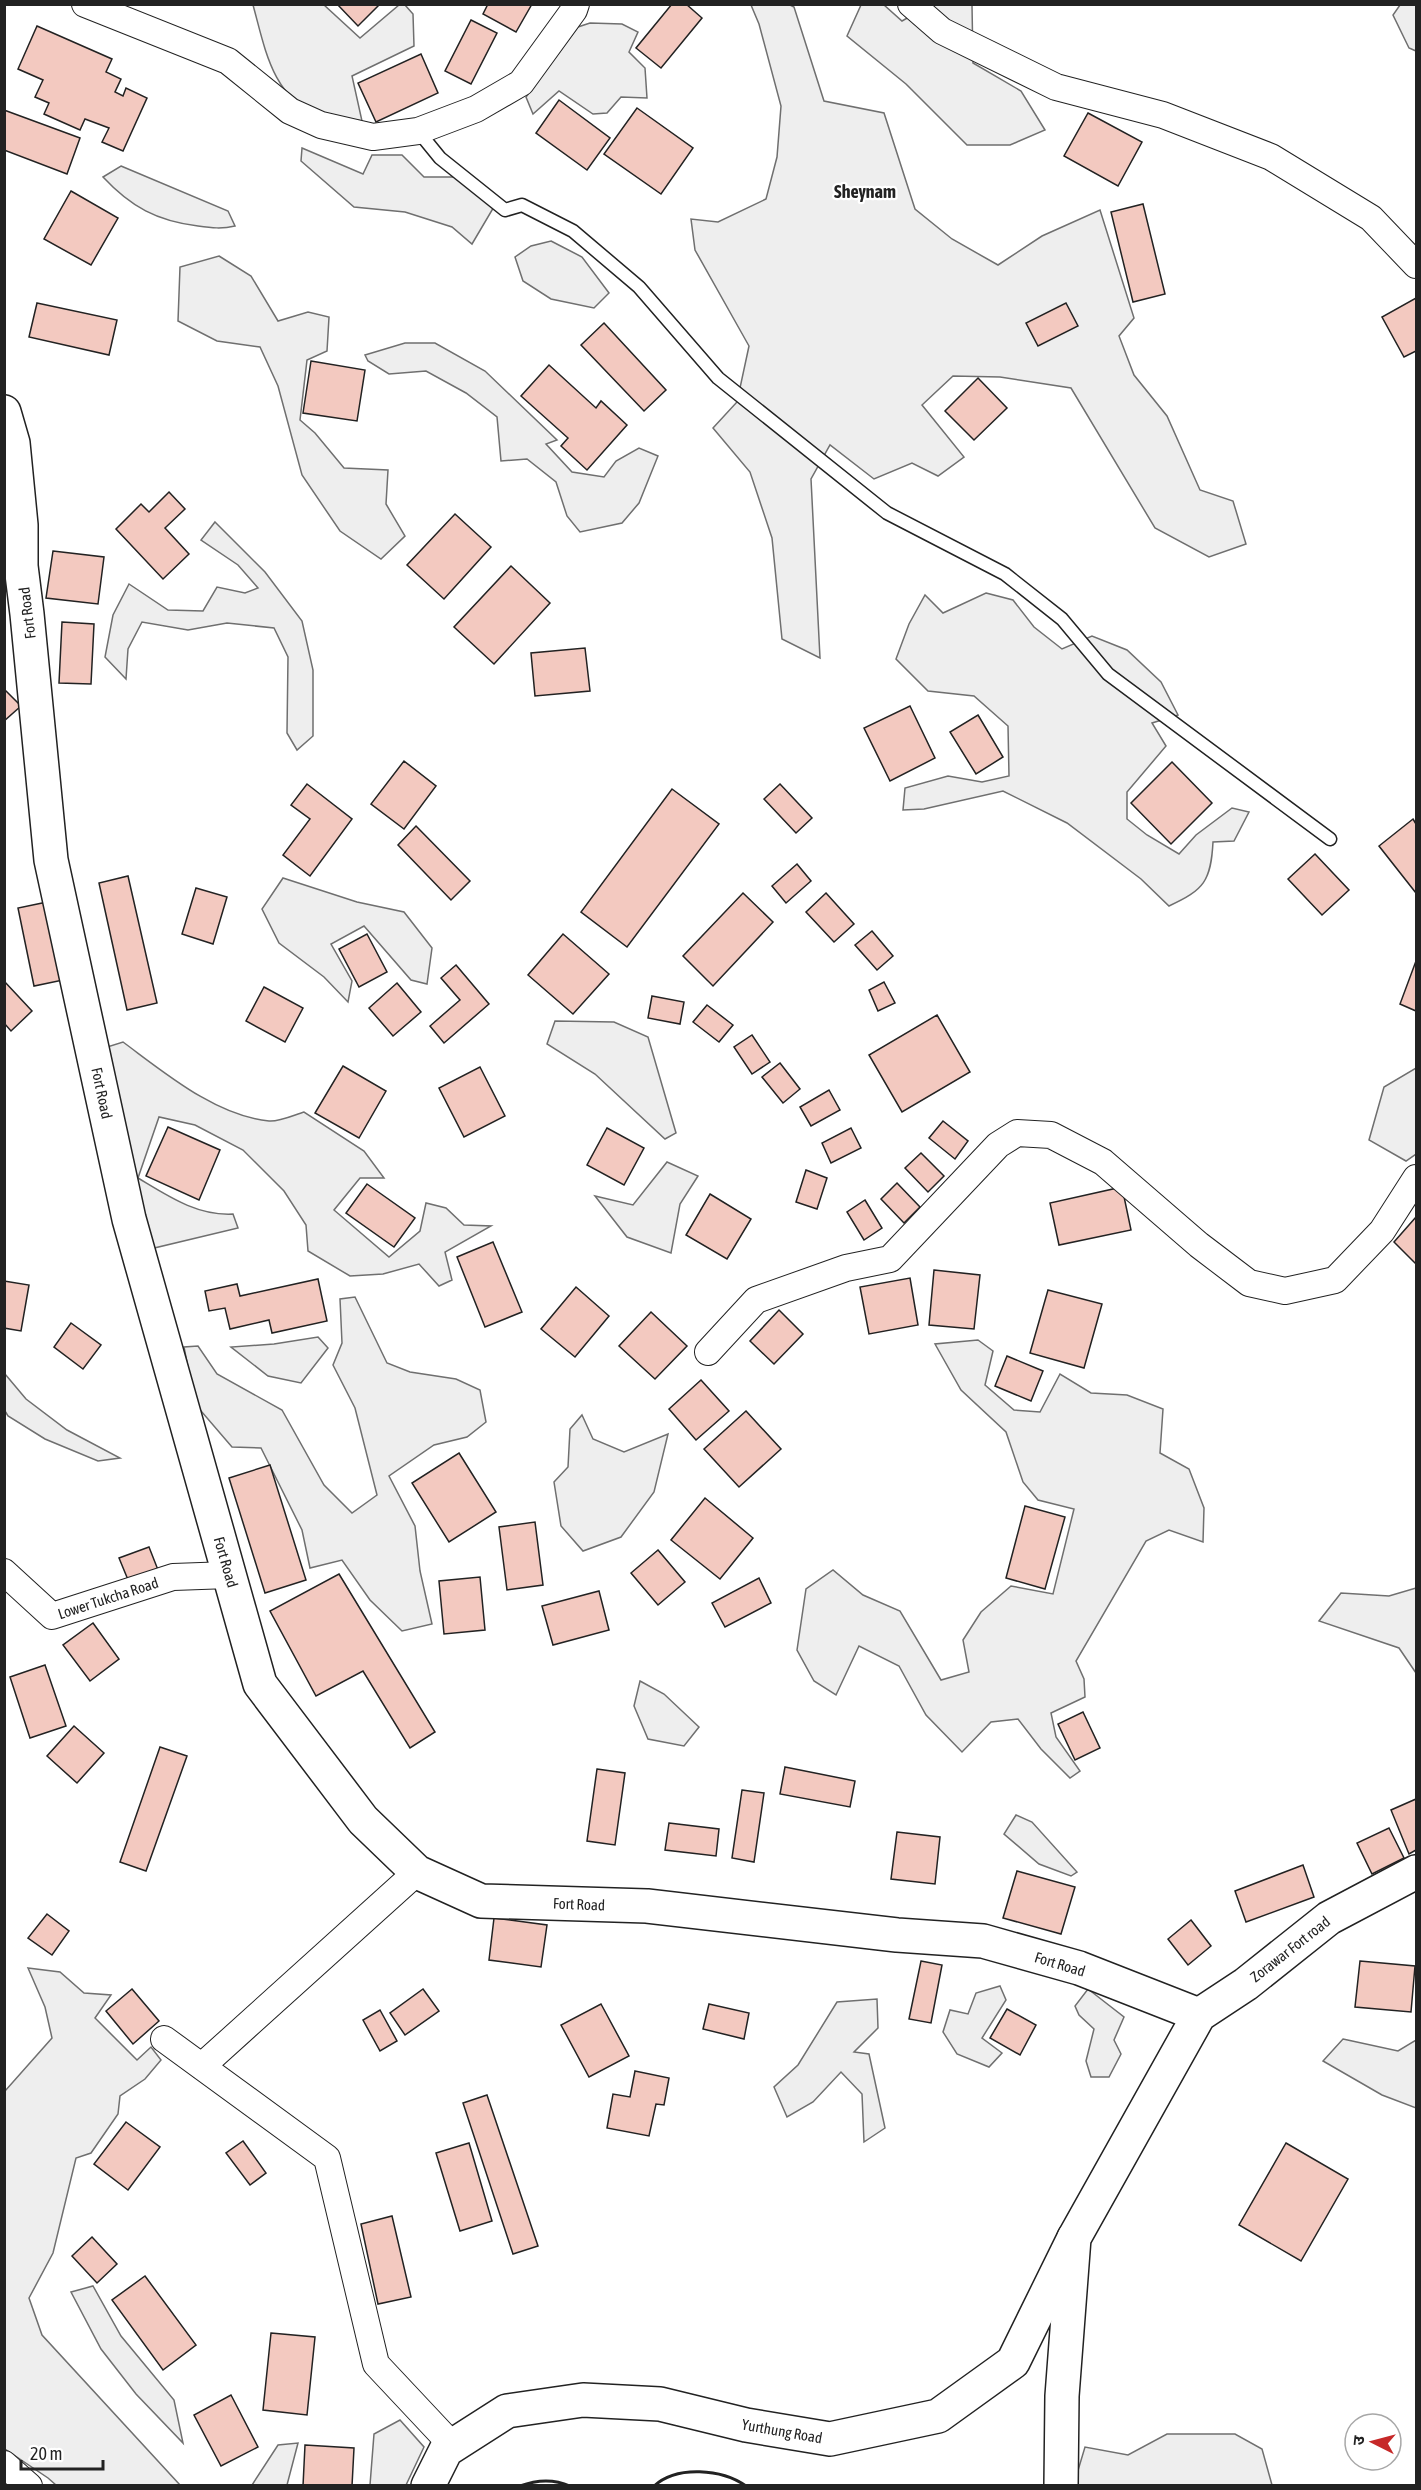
<svg xmlns="http://www.w3.org/2000/svg" width="1421" height="2490" font-family="'Asap Condensed','Noto Sans Devanagari',sans-serif">
  <style>
    .green { fill: #eee; stroke: #6f6f6f; stroke-width: 1.5 }
    .building { fill: #f3c9c0; stroke: #222; stroke-width: 1.5 }
    .lines { fill: none; stroke-linecap: round; stroke-linejoin: round }
    .lane-casing { stroke: #222; stroke-width: 15 }
    .street-casing { stroke: #222; stroke-width: 28 }
    .secondary-casing { stroke: #222; stroke-width: 36 }
    .lane { stroke: #fff; stroke-width: 12 }
    .street { stroke: #fff; stroke-width: 26 }
    .secondary { stroke: #fff; stroke-width: 33 }
    .wall { stroke: #222; stroke-width: 3 }
    .labels { text-anchor: middle; dominant-baseline: central; stroke-width: 4.5; stroke-linejoin: round; paint-order: stroke }
    .street-label { font-size: 15px; fill: #222; stroke: #fff }
    .quarter-label { font-size: 18px; font-weight: bold; fill: #222; stroke: #fff }
  </style>
  <rect width="100%" height="100%" fill="#fff"/>
  <g class="green">
    <path d="M253,5h71l36,33 39,-33h6l8,9 1,32 -62,30 10,45c-13,-2 -29,-1 -42,-5 -48,-18 -55,-68 -67,-111z"/>
    <polygon points="751,5 790,5 794,7 824,101 884,113 915,209 952,239 998,265 1042,236 1100,210 1134,318 1119,336 1134,375 1167,416 1200,490 1233,501 1246,544 1209,557 1155,528 1071,388 1000,377 953,376 922,405 964,457 938,476 912,463 874,479 830,445 811,479 820,658 782,639 772,538 750,472 713,428 737,402 749,346 695,250 691,219 718,222 766,199 777,157 781,106 759,24"/>
    <polygon points="861,5 884,5 902,21 930,5 972,5 973,63 1021,91 1045,130 1010,145 967,145 906,84 847,36"/>
    <polygon points="1400,5 1416,5 1416,51 1409,48 1393,15"/>
    <polygon points="590,23 622,24 638,32 629,52 645,68 647,98 621,97 607,113 593,114 559,91 533,114 526,97 578,27"/>
    <polygon points="302,148 363,174 372,155 402,155 424,177 461,177 498,200 472,244 452,227 405,212 354,207 301,161"/>
    <path d="M121,166l107,45 7,15c-13,3 -23,2 -37,0 -41,-5 -67,-19 -95,-49z"/>
    <polygon points="551,241 582,257 609,293 594,308 551,299 523,281 515,257 531,246"/>
    <polygon points="219,256 251,276 278,321 308,312 329,317 327,351 307,360 300,420 315,433 344,468 388,470 386,504 405,536 381,559 340,531 302,475 278,386 260,347 217,341 178,321 180,267"/>
    <polygon points="405,343 435,343 485,371 557,440 546,444 572,472 604,477 616,461 639,448 658,456 639,503 622,523 580,532 567,516 556,482 527,459 501,461 497,417 466,393 426,371 389,374 368,361 365,355"/>
    <polygon points="215,522 265,572 302,621 313,670 313,736 297,750 287,733 288,657 274,628 227,623 188,630 142,622 128,649 126,679 105,657 113,615 129,584 168,610 203,611 217,587 245,593 258,588 238,565 201,540"/>
    <path d="M986,593l27,7 21,27 28,22 30,-13 35,14 34,32 17,33 -26,8 14,23 -39,46v27l20,16 32,19 17,-19 36,-27 17,4 -15,29 -21,1c-2,39 -9,48 -44,64l-28,-27 -74,-56 -64,-32 -79,18 -21,1 2,-22 43,-12 34,6 27,-6 -1,-50 -34,-30 -46,-5 -32,-32 13,-35 16,-29 18,18z"/>
    <polygon points="283,878 357,902 404,912 432,948 427,984 411,980 364,926 331,944 352,981 348,1002 324,977 279,943 262,909"/>
    <polygon points="555,1021 614,1022 648,1037 676,1133 665,1139 595,1074 547,1044"/>
    <path d="M123,1042c42,31 93,74 146,79 10,1 25,-6 35,-9l60,39 20,27h-24l-26,32 55,47 31,-26 6,-28 20,5 18,17 27,1 -46,26 7,28 -13,6 -20,-22 -36,10 -33,2 -42,-25 -2,-26 -22,-34 -41,-41 -48,-25 -36,-8 -21,61c30,18 59,38 95,36l5,14 -88,21 -46,-201z"/>
    <polygon points="1416,1068 1416,1154 1406,1161 1369,1140 1384,1087"/>
    <polygon points="667,1162 698,1176 680,1204 671,1253 627,1237 595,1196 633,1205"/>
    <polygon points="355,1297 387,1363 410,1372 456,1379 480,1390 486,1422 467,1437 434,1445 389,1476 415,1526 420,1571 432,1624 402,1631 370,1600 342,1560 310,1568 302,1530 261,1448 232,1447 195,1404 184,1347 198,1346 217,1374 282,1410 324,1485 352,1513 377,1495 355,1408 333,1365 342,1343 340,1299"/>
    <polygon points="318,1337 328,1348 301,1383 268,1376 231,1347 274,1344"/>
    <polygon points="978,1340 993,1351 985,1385 1014,1410 1040,1412 1060,1374 1091,1393 1127,1395 1163,1409 1160,1453 1189,1469 1204,1508 1203,1542 1169,1530 1146,1541 1076,1661 1084,1679 1085,1697 1051,1713 1056,1737 1080,1771 1070,1778 1041,1749 1018,1719 991,1722 962,1752 926,1715 899,1666 859,1646 836,1695 814,1681 797,1650 806,1589 833,1570 863,1595 900,1611 941,1680 969,1672 963,1640 981,1612 1011,1586 1053,1594 1074,1509 1038,1500 1023,1482 1006,1432 961,1390 935,1344"/>
    <polygon points="5,1374 26,1399 67,1430 120,1458 98,1461 45,1439 8,1416 5,1411"/>
    <polygon points="582,1415 593,1439 624,1452 668,1434 654,1492 621,1537 583,1551 561,1526 554,1482 568,1467 570,1429"/>
    <polygon points="1416,1588 1416,1673 1399,1648 1319,1621 1341,1593 1389,1596"/>
    <polygon points="640,1681 664,1694 699,1727 684,1746 648,1739 634,1706"/>
    <polygon points="1016,1815 1032,1822 1077,1872 1071,1876 1039,1864 1004,1834"/>
    <polygon points="28,1968 60,1972 84,1993 111,1995 95,2018 137,2060 151,2047 161,2060 145,2079 120,2096 118,2114 91,2153 76,2158 53,2253 29,2298 42,2335 180,2485 56,2485 48,2478 5,2449 5,2091 52,2038 45,2007"/>
    <polygon points="1000,1986 1006,2000 982,2038 1002,2053 989,2067 957,2054 943,2032 950,2010 968,2014 976,1993"/>
    <polygon points="1088,1989 1124,2017 1114,2040 1121,2054 1109,2077 1091,2077 1086,2061 1094,2029 1079,2015 1075,2006"/>
    <polygon points="877,1999 878,2028 854,2052 869,2054 885,2128 864,2142 862,2094 841,2072 813,2102 787,2117 774,2087 798,2065 837,2002"/>
    <polygon points="1343,2039 1398,2051 1416,2040 1416,2108 1382,2095 1323,2061"/>
    <polygon points="93,2286 121,2336 174,2400 183,2443 136,2394 101,2349 71,2292"/>
    <polygon points="400,2420 424,2447 406,2485 370,2485 374,2434"/>
    <polygon points="1167,2434 1235,2434 1262,2449 1272,2485 1077,2486 1076,2477 1085,2447 1128,2455"/>
    <polygon points="298,2443 287,2485 252,2485 278,2445"/>
  </g>
  <g class="building">
    <polygon points="337,4 380,4 358,26"/>
    <polygon points="488,4 532,4 516,32 483,14"/>
    <polygon points="672,4 686,4 702,18 661,68 636,48"/>
    <polygon points="471,20 497,33 471,84 445,71"/>
    <polygon points="37,26 112,59 106,72 121,79 115,92 123,96 126,88 147,98 123,151 102,142 109,128 85,119 80,130 44,114 49,103 35,97 43,80 18,69"/>
    <polygon points="421,54 438,93 376,122 358,83"/>
    <polygon points="559,100 610,138 587,170 536,133"/>
    <polygon points="637,108 693,148 661,194 604,154"/>
    <polygon points="4,110 80,138 67,174 4,150"/>
    <polygon points="1088,113 1142,142 1118,186 1064,156"/>
    <polygon points="71,191 118,218 91,265 44,239"/>
    <polygon points="1143,204 1165,294 1133,302 1111,212"/>
    <polygon points="1416,298 1416,351 1404,357 1382,317"/>
    <polygon points="37,303 117,320 109,355 29,337"/>
    <polygon points="1066,303 1078,326 1038,346 1026,323"/>
    <polygon points="604,323 666,390 644,411 581,345"/>
    <polygon points="311,361 365,370 357,421 303,413"/>
    <polygon points="549,365 596,408 601,401 627,425 587,470 561,446 568,438 521,396"/>
    <polygon points="978,378 1007,408 974,440 945,411"/>
    <polygon points="169,492 185,509 165,528 189,554 163,579 116,529 141,504 149,512"/>
    <polygon points="455,514 491,547 444,599 407,565"/>
    <polygon points="53,551 104,557 98,604 46,598"/>
    <polygon points="511,566 550,603 494,664 454,627"/>
    <polygon points="62,622 94,624 91,684 59,683"/>
    <polygon points="585,648 590,691 535,696 531,653"/>
    <polygon points="4,689 21,706 4,721"/>
    <polygon points="910,706 935,758 890,781 864,728"/>
    <polygon points="978,715 1003,757 976,774 950,732"/>
    <polygon points="404,761 436,786 404,829 371,804"/>
    <polygon points="1172,762 1212,803 1171,844 1131,803"/>
    <polygon points="307,784 352,819 310,876 283,855 310,819 291,805"/>
    <polygon points="780,784 812,818 796,833 764,799"/>
    <polygon points="672,789 719,824 627,947 581,912"/>
    <polygon points="1413,819 1416,824 1416,893 1379,846"/>
    <polygon points="416,826 470,881 451,900 398,845"/>
    <polygon points="1315,854 1349,890 1322,915 1288,879"/>
    <polygon points="797,864 811,881 786,903 772,886"/>
    <polygon points="128,876 157,1003 127,1010 99,883"/>
    <polygon points="196,888 227,897 213,944 182,934"/>
    <polygon points="743,893 773,922 713,986 683,956"/>
    <polygon points="826,893 854,924 834,942 806,912"/>
    <polygon points="52,901 68,979 34,986 18,908"/>
    <polygon points="872,931 893,956 877,970 855,945"/>
    <polygon points="367,934 387,972 359,987 339,949"/>
    <polygon points="563,934 609,974 573,1014 528,975"/>
    <polygon points="1416,961 1416,1011 1400,1004"/>
    <polygon points="456,965 489,1004 444,1043 430,1026 460,1000 441,978"/>
    <polygon points="4,981 32,1011 11,1031 4,1023"/>
    <polygon points="884,982 895,1003 878,1011 869,990"/>
    <polygon points="397,983 421,1012 393,1036 369,1008"/>
    <polygon points="264,987 303,1008 285,1042 246,1021"/>
    <polygon points="652,996 684,1002 680,1024 648,1018"/>
    <polygon points="707,1005 733,1025 719,1042 693,1022"/>
    <polygon points="937,1015 970,1072 902,1112 869,1055"/>
    <polygon points="752,1035 770,1062 752,1074 734,1047"/>
    <polygon points="780,1063 800,1089 783,1103 762,1077"/>
    <polygon points="343,1066 386,1091 359,1138 315,1113"/>
    <polygon points="480,1067 505,1116 464,1137 439,1088"/>
    <polygon points="829,1090 840,1110 811,1126 800,1107"/>
    <polygon points="943,1121 968,1141 955,1159 929,1138"/>
    <polygon points="168,1127 220,1150 199,1200 146,1176"/>
    <polygon points="607,1128 644,1148 624,1185 587,1165"/>
    <polygon points="851,1128 861,1148 831,1163 822,1143"/>
    <polygon points="921,1153 944,1176 928,1192 905,1168"/>
    <polygon points="806,1170 827,1178 817,1209 796,1202"/>
    <polygon points="897,1183 920,1207 904,1223 881,1199"/>
    <polygon points="367,1184 415,1218 394,1247 346,1213"/>
    <polygon points="1122,1187 1131,1230 1059,1245 1050,1203"/>
    <polygon points="710,1194 751,1219 727,1259 686,1235"/>
    <polygon points="865,1200 882,1228 864,1240 847,1212"/>
    <polygon points="1416,1217 1416,1264 1394,1242"/>
    <polygon points="493,1242 522,1312 485,1327 457,1257"/>
    <polygon points="934,1270 980,1275 974,1329 929,1325"/>
    <polygon points="910,1278 918,1325 869,1334 860,1287"/>
    <polygon points="318,1279 327,1321 272,1333 269,1320 230,1329 225,1308 209,1311 205,1291 237,1284 240,1296"/>
    <polygon points="4,1281 29,1285 21,1331 4,1328"/>
    <polygon points="576,1287 609,1316 575,1357 541,1329"/>
    <polygon points="1048,1290 1102,1304 1084,1368 1030,1353"/>
    <polygon points="779,1310 803,1334 774,1364 750,1341"/>
    <polygon points="651,1312 687,1346 655,1379 619,1346"/>
    <polygon points="71,1323 101,1345 83,1369 54,1347"/>
    <polygon points="1007,1356 1043,1371 1031,1401 995,1386"/>
    <polygon points="701,1380 729,1411 696,1440 669,1409"/>
    <polygon points="746,1411 781,1449 739,1487 704,1449"/>
    <polygon points="459,1453 496,1512 449,1542 412,1483"/>
    <polygon points="270,1465 306,1580 265,1593 229,1478"/>
    <polygon points="705,1498 753,1538 720,1579 671,1540"/>
    <polygon points="1025,1506 1065,1517 1045,1589 1006,1578"/>
    <polygon points="535,1522 543,1585 507,1590 499,1527"/>
    <polygon points="149,1547 160,1575 131,1587 119,1558"/>
    <polygon points="658,1550 685,1582 658,1605 631,1573"/>
    <polygon points="339,1574 435,1732 410,1748 363,1671 316,1696 270,1611"/>
    <polygon points="480,1577 485,1630 444,1634 439,1581"/>
    <polygon points="759,1578 771,1603 725,1627 712,1603"/>
    <polygon points="599,1591 609,1630 553,1645 542,1606"/>
    <polygon points="93,1623 119,1659 90,1681 63,1645"/>
    <polygon points="45,1665 66,1726 30,1738 10,1677"/>
    <polygon points="1083,1712 1100,1748 1075,1760 1058,1724"/>
    <polygon points="74,1726 104,1753 77,1783 47,1756"/>
    <polygon points="160,1747 187,1756 146,1871 120,1862"/>
    <polygon points="785,1767 855,1781 850,1807 780,1794"/>
    <polygon points="597,1769 625,1773 615,1845 587,1841"/>
    <polygon points="742,1790 764,1793 754,1862 732,1858"/>
    <polygon points="1416,1799 1416,1850 1409,1854 1391,1810"/>
    <polygon points="669,1823 719,1829 716,1856 665,1850"/>
    <polygon points="1389,1828 1404,1858 1372,1874 1357,1843"/>
    <polygon points="897,1832 940,1837 935,1884 891,1879"/>
    <polygon points="1303,1865 1314,1897 1246,1922 1235,1891"/>
    <polygon points="1017,1871 1075,1887 1061,1934 1003,1918"/>
    <polygon points="47,1914 69,1931 52,1955 28,1938"/>
    <polygon points="494,1918 547,1925 541,1967 489,1960"/>
    <polygon points="1191,1920 1211,1946 1188,1965 1168,1939"/>
    <polygon points="921,1961 942,1965 931,2023 909,2019"/>
    <polygon points="1360,1961 1415,1966 1411,2012 1355,2007"/>
    <polygon points="132,1989 159,2021 133,2044 106,2011"/>
    <polygon points="423,1989 439,2011 405,2035 390,2013"/>
    <polygon points="601,2004 629,2056 589,2077 561,2025"/>
    <polygon points="709,2004 749,2013 744,2039 703,2029"/>
    <polygon points="1007,2009 1036,2025 1020,2055 990,2038"/>
    <polygon points="380,2010 397,2041 380,2051 363,2020"/>
    <polygon points="635,2071 669,2078 664,2105 656,2104 649,2136 607,2128 613,2094 630,2097"/>
    <polygon points="487,2095 538,2246 513,2254 463,2103"/>
    <polygon points="126,2122 160,2147 128,2190 94,2164"/>
    <polygon points="243,2141 266,2173 250,2185 226,2153"/>
    <polygon points="469,2143 492,2221 460,2231 436,2153"/>
    <polygon points="1286,2143 1348,2179 1301,2261 1239,2225"/>
    <polygon points="392,2216 411,2297 378,2304 361,2224"/>
    <polygon points="92,2237 117,2264 97,2283 72,2256"/>
    <polygon points="145,2276 196,2345 163,2370 112,2300"/>
    <polygon points="271,2333 315,2337 307,2415 263,2410"/>
    <polygon points="231,2395 258,2447 221,2466 194,2415"/>
    <polygon points="305,2445 354,2448 352,2486 303,2486"/>
  </g>
  <g class="lines">
    <g class="lane-casing">
      <polyline id="lane" points="418,131 440,158 505,210 522,205 573,231 639,287 718,378 887,513 1005,574 1062,619 1108,674 1330,839"/>
    </g>
    <g class="street-casing">
      <g id="street">
        <polyline points="85,4 228,61 290,111 321,125 373,137 418,131 476,109 521,83 574,10 576,4"/>
        <polyline points="911,4 942,31 1056,87 1163,115 1271,157 1371,218 1416,265"/>
        <polyline points="708,1352 756,1300 846,1268 890,1259 998,1145 1017,1133 1051,1135 1103,1162 1199,1245 1249,1283 1285,1291 1335,1280 1382,1231 1416,1178"/>
        <polyline points="4,1572 52,1616 173,1577 229,1575"/>
        <polyline points="164,2039 327,2158 376,2364 452,2445"/>
        <polyline points="202,2066 417,1872"/>
        <polyline points="4,2464 29,2486"/>
      </g>
    </g>
    <g class="secondary-casing">
      <g id="secondary">
        <polyline points="4,412 13,443 21,525 21,566 27,614 51,860 129,1219 260,1684 363,1820 417,1872 481,1901 647,1906 897,1935 983,1941 1079,1968 1199,2015"/>
        <polyline points="428,2486 446,2450 507,2411 583,2400 660,2404 746,2425 830,2439 938,2416 1013,2362 1074,2238"/>
        <polyline points="1061,2486 1062,2396 1074,2238 1199,2015 1246,1984 1329,1918 1416,1872"/>
      </g>
    </g>
    <use href="#lane" class="lane"/>
    <use href="#street" class="street"/>
    <use href="#secondary" class="secondary"/>
    <g class="wall">
      <path d="M520,2486c16,-6 34,-7 50,0"/>
      <path d="M654,2486c23,-21 68,-17 92,0"/>
    </g>
  </g>
  <g class="labels">
    <g class="street-label">
      <text transform="translate(27 613) rotate(-97)">Fort Road</text>
      <text transform="translate(102 1093) rotate(78)">Fort Road</text>
      <text transform="translate(226 1562) rotate(74)">Fort Road</text>
      <text transform="translate(108 1598) rotate(-18)">Lower Tukcha Road</text>
      <text transform="translate(579 1904) rotate(2)">Fort Road</text>
      <text transform="translate(1290 1949) rotate(-38)">Zorawar Fort road</text>
      <text transform="translate(1060 1964) rotate(17)">Fort Road</text>
      <text transform="translate(782 2431) rotate(10)">Yurthung Road</text>
    </g>
    <g class="quarter-label">
      <text x="865" y="191">Sheynam</text>
    </g>
  </g>
  <rect width="1421" height="2490" fill="none" stroke="#222222" stroke-width="12"/>
  <g transform="translate(1373 2442) rotate(276)"><circle r="28" fill="#ffffff" stroke="#a7a7a7" stroke-width="1.5"/>
  <path d="M0-4.5L10 22L0 15L-10 22Z" fill="#c62828"/>
  <text y="-9" font-size="16" font-weight="bold" text-anchor="middle" fill="#222222">उ</text>
  </g>
  <path d="M21 2460v9h82v-9" fill="none" stroke="#222222" stroke-width="3"/>
  <text x="30" y="2460" font-size="18" fill="#222222" stroke="#ffffff" stroke-width="4.5" paint-order="stroke">20 m</text>
</svg>
